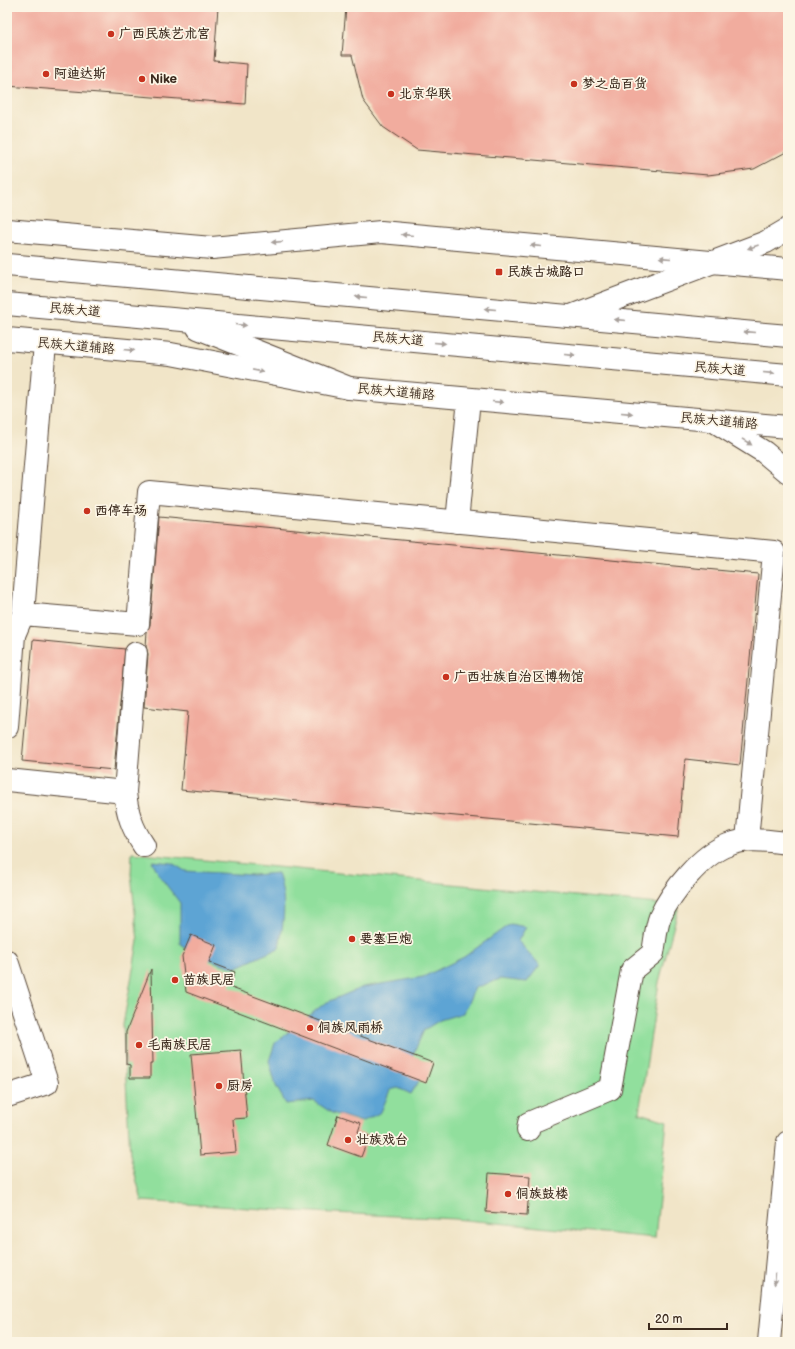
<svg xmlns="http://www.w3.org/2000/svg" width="795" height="1349" font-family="'Balsamiq Sans','LXGW WenKai TC',sans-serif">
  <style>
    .green { fill: #91df9d; stroke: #66845e }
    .water { fill: #5da4d4; stroke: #4c6779 }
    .building { fill: #f1ac9e }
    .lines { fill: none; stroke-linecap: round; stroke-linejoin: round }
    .minor-casing { stroke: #564638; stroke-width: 24 }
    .major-casing { stroke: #564638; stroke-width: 24 }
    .highway-casing { stroke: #564638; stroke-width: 24 }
    .minor { stroke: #fff; stroke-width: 22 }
    .major { stroke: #fff; stroke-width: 22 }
    .highway { stroke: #fff; stroke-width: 22 }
    .oneway { fill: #a79f9a }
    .poi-dot { fill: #c8321e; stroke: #fcf5e5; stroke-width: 1.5 }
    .labels { text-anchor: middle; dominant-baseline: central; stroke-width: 3.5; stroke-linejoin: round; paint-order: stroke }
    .poi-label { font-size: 13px; font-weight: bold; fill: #3b2a1e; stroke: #fcf5e5; text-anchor: start }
    .street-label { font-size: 13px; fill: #3b2a1e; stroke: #fcf5e5 }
  </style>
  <rect width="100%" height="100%" fill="#fcf5e5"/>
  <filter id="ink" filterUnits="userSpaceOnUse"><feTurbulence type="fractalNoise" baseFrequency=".025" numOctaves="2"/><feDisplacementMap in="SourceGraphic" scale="8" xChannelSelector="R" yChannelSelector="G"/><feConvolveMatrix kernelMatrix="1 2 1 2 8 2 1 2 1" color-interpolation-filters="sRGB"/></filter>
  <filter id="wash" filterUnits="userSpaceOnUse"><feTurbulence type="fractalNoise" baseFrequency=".012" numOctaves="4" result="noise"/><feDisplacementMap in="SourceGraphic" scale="16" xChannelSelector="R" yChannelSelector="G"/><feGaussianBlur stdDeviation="0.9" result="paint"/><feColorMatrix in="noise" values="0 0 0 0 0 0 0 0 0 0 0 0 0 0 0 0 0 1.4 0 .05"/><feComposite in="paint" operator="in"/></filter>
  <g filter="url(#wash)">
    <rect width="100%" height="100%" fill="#f1e5c8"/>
    <polygon class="green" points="132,853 679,906 659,982 639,1113 667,1121 655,1238 455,1219 294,1211 142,1201 130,1155 123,1025 138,941 131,874"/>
    <g class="water">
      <path d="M152,861l20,2 13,8 68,4 25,-2c9,29 6,46 1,75l-44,20 -37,-12 -18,-12v-41l-19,-25z"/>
      <polygon points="510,924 526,927 518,941 540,965 527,982 500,979 475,988 463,1013 440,1020 424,1030 412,1057 419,1081 411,1094 398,1088 390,1090 381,1112 362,1122 332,1113 314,1101 286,1104 276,1086 269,1061 275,1043 325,1003 363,987 423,977 464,957"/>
    </g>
    <g id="blocks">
      <g class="building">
        <polygon points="7,7 218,7 214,61 247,64 245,104 7,86"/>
        <polygon points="346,7 788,7 788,151 754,169 708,175 417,150 383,127 363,100 352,55 342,55"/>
        <polygon points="159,517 758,574 740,765 685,759 678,837 181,790 188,712 144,707 148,654 146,646 147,632 150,625"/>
        <polygon points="33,640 125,649 114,770 22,761"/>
        <polygon points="191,935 216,945 209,962 235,972 229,987 433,1063 426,1083 186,992 182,956"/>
        <polygon points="151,969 153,1064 150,1064 150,1078 130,1078 130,1065 126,1064 126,1032"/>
        <polygon points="241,1050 247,1118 233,1119 236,1152 200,1155 191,1054"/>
        <polygon points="338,1115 361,1123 358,1132 369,1136 361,1157 328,1145"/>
        <polygon points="489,1173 530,1176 527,1215 486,1212"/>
      </g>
    </g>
  </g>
  <g filter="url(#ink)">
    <use href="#blocks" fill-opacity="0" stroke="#564638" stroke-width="1"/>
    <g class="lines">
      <g class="minor-casing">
        <g id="minor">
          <polyline points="7,230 212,248 381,232 788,269"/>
          <polyline points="7,339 171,354 349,388 788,427"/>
          <polyline points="457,522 469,399"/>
          <polyline points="23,614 45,343"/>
          <polyline points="7,635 14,635 7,727"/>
          <polyline points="14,635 23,614 138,624 149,492 774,552 747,840"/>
          <polyline points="7,780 125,792 136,653"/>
          <path d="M125,792c2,21 7,36 19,54"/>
          <polyline points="7,961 47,1083 7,1096"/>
          <path d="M528,1130l1,-7 81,-34 22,-119 21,-17c2,-11 3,-26 7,-36 11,-25 42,-63 68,-72 19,-8 40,-4 60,-2"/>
        </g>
      </g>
      <g class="major-casing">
        <g id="major">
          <polyline points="571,316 766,242 788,229"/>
          <polyline points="714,421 764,452 788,472"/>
          <polyline points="769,1342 788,1142"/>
        </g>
      </g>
      <g class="highway-casing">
        <g id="highway">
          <polyline points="7,265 788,336"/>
          <polyline points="7,304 788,375"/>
          <polyline points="198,328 349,388"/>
        </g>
      </g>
      <use href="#minor" class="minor"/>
      <use href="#major" class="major"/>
      <use href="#highway" class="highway"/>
    </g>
    <defs><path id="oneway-solid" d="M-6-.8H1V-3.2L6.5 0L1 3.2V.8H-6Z"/></defs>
    <g class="oneway">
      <use href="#oneway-solid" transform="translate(407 235) rotate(-175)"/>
      <use href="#oneway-solid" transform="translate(277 242) rotate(175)"/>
      <use href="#oneway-solid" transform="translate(536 246) rotate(-175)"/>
      <use href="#oneway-solid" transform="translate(753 247) rotate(161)"/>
      <use href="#oneway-solid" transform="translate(665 258) rotate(-175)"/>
      <use href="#oneway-solid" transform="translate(361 297) rotate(-175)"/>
      <use href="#oneway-solid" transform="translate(490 309) rotate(-175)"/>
      <use href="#oneway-solid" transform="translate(620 320) rotate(-175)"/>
      <use href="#oneway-solid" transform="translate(241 325) rotate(5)"/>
      <use href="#oneway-solid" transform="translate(749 332) rotate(-175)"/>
      <use href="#oneway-solid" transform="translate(440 343) rotate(5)"/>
      <use href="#oneway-solid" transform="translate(129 350) rotate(5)"/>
      <use href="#oneway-solid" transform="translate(570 355) rotate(5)"/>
      <use href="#oneway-solid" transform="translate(258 371) rotate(11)"/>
      <use href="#oneway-solid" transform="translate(769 373) rotate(5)"/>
      <use href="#oneway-solid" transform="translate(498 402) rotate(5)"/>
      <use href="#oneway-solid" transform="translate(627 413) rotate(5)"/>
      <use href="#oneway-solid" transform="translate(747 442) rotate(32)"/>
      <use href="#oneway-solid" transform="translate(775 1279) rotate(95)"/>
    </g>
  </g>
  <g class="poi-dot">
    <circle cx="111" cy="34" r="4"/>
    <circle cx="46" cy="74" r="4"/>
    <circle cx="142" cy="79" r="4"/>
    <circle cx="574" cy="84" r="4"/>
    <circle cx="391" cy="94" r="4"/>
    <rect x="495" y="268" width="8" height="8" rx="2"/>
    <circle cx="87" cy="511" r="4"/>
    <circle cx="446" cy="677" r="4"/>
    <circle cx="352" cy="939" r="4"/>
    <circle cx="175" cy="980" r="4"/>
    <circle cx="310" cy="1028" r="4"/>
    <circle cx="139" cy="1045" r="4"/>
    <circle cx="219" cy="1086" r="4"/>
    <circle cx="348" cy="1140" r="4"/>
    <circle cx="508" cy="1194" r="4"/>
  </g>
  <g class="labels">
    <g class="poi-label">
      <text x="119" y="34">广西民族艺术宫</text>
      <text x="54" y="74">阿迪达斯</text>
      <text x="150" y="79">Nike</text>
      <text x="582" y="84">梦之岛百货</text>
      <text x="399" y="94">北京华联</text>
      <text x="507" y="272">民族古城路口</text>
      <text x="95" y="511">西停车场</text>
      <text x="454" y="677">广西壮族自治区博物馆</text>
      <text x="360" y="939">要塞巨炮</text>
      <text x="183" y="980">苗族民居</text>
      <text x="318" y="1028">侗族风雨桥</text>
      <text x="147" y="1045">毛南族民居</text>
      <text x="227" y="1086">厨房</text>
      <text x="356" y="1140">壮族戏台</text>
      <text x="516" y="1194">侗族鼓楼</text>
    </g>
    <g class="street-label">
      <text transform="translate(75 310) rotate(5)">民族大道</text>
      <text transform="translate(398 339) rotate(5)">民族大道</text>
      <text transform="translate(76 346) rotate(5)">民族大道辅路</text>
      <text transform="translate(720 369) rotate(5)">民族大道</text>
      <text transform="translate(396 392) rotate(5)">民族大道辅路</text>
      <text transform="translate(719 421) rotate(5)">民族大道辅路</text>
    </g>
  </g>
  <rect width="795" height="1349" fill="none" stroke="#fcf5e5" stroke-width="24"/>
  <path d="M649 1323v6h78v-6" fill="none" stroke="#3b2a1e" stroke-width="2"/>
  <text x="655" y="1323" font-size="12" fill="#3b2a1e" stroke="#fcf5e5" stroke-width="3" paint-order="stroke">20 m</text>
</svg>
